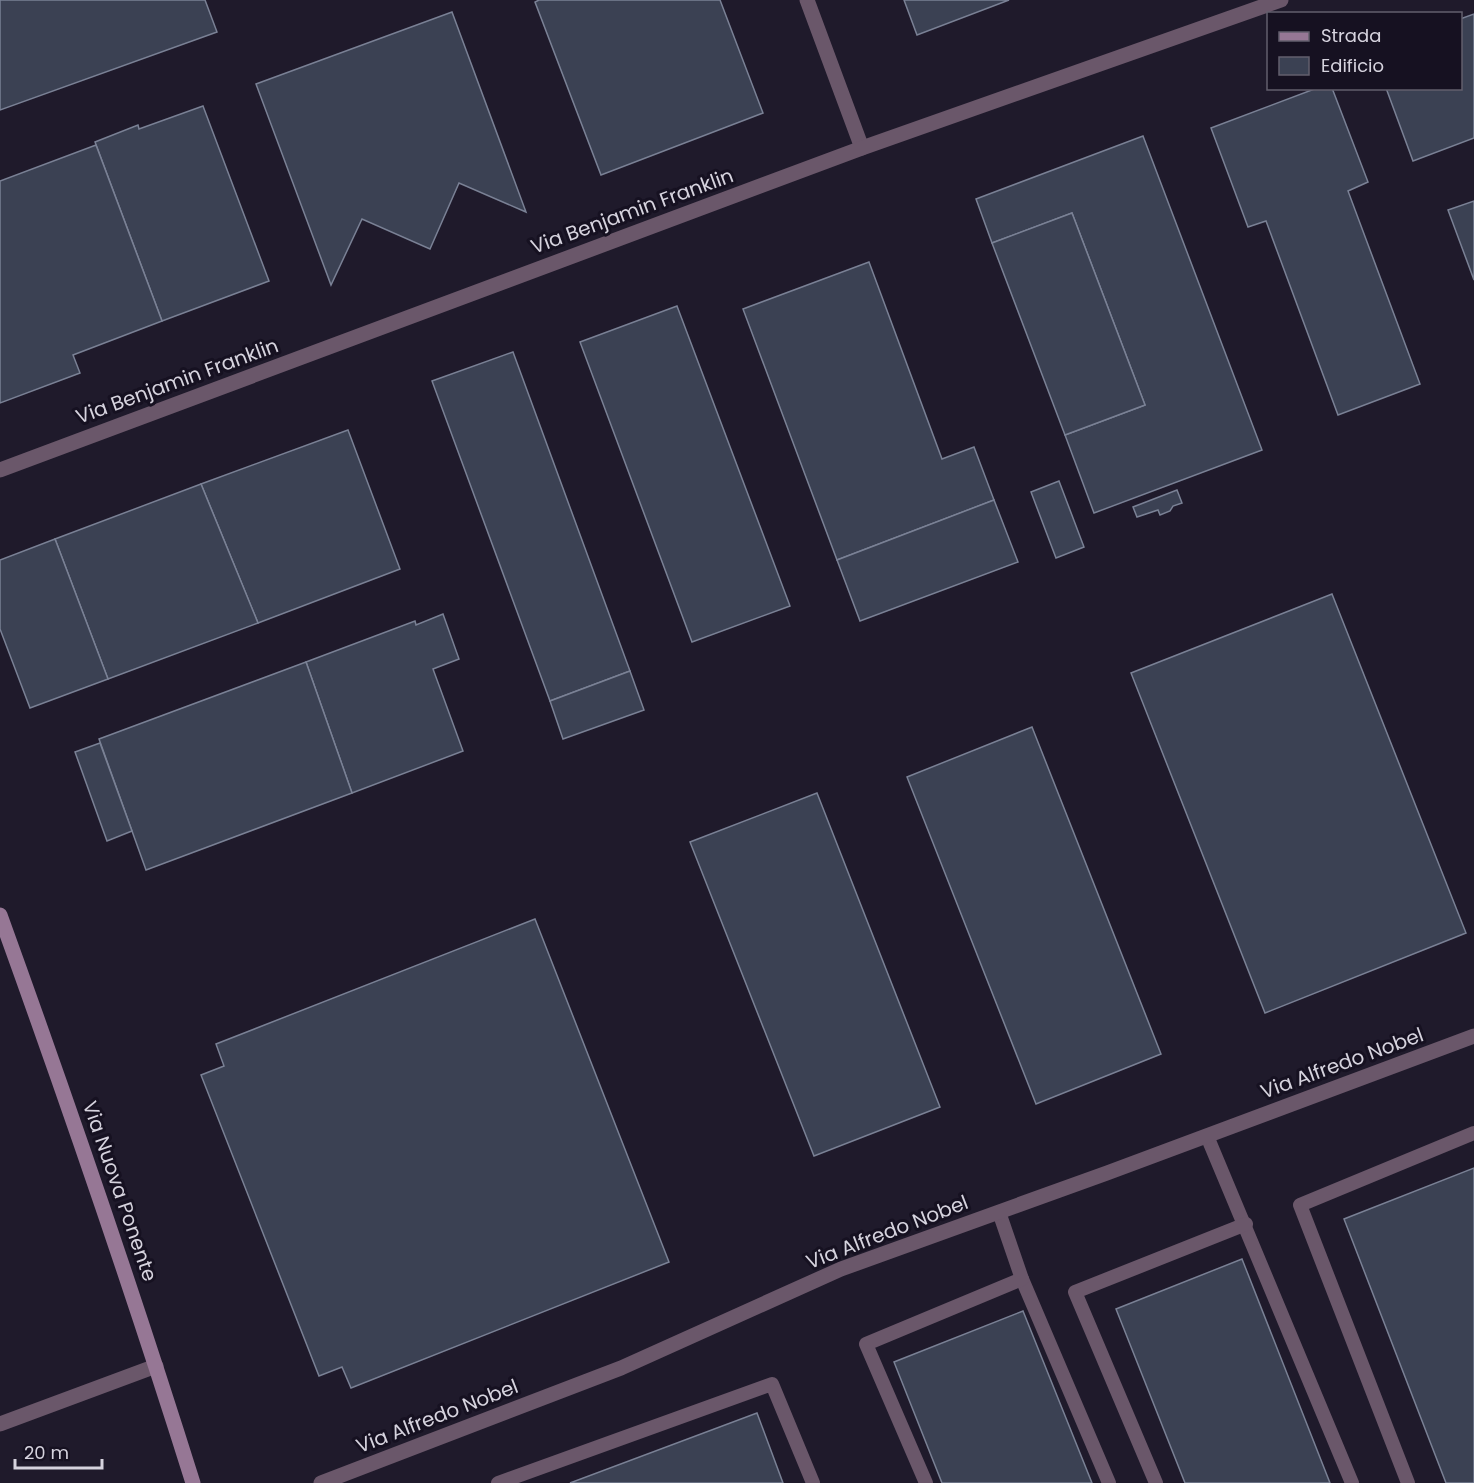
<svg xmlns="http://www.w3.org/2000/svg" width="1474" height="1483" font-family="Poppins,sans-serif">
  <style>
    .building { fill: #3b4153; stroke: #7a8195; stroke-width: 1.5 }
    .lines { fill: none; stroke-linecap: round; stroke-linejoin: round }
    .lane { stroke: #6a576a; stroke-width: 14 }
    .street { stroke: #6a576a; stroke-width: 15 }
    .secondary { stroke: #967795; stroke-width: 15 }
    .labels { text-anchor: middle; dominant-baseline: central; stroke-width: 6; stroke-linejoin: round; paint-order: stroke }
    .street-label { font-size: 20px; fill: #d6d3de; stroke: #161121 }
  </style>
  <rect width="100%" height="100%" fill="#1f1a2b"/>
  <g class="building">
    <polygon points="0,0 205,0 217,32 0,110"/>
    <polygon points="539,0 720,0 763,113 601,175 535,2"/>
    <polygon points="904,0 1009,0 917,35"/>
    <polygon points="452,12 526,212 459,183 430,249 362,219 331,285 256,84"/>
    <polygon points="1474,14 1474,138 1413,161 1386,88 1460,88 1460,19"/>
    <polygon points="1317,88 1332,88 1368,182 1348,191 1420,384 1338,415 1266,221 1248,227 1211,128"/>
    <polygon points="203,106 269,281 162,321 95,142 138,125 139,129"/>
    <polygon points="1143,136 1262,450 1094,513 1065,435 1145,405 1072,213 992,243 976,199"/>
    <polygon points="96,145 162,321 73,355 80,373 0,403 0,181"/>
    <polygon points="1474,201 1474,280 1448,210"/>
    <polygon points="1072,213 1145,405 1065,435 992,243"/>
    <polygon points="869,262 942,459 974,447 994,500 837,560 743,309"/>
    <polygon points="677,306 790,606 692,642 580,342"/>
    <polygon points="513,352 630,671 550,701 432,381"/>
    <polygon points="348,430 400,569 258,623 201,484"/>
    <polygon points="1059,481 1084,547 1056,558 1031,492"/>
    <polygon points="201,484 258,623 108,679 55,539"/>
    <polygon points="1177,490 1182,503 1173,506 1170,511 1160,515 1158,510 1137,517 1133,507"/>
    <polygon points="994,500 1018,562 860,621 837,560"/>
    <polygon points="55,539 108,679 30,708 0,629 0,560"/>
    <polygon points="1332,594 1466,933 1265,1013 1131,673"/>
    <polygon points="443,614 459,659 433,669 463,751 352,793 306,662 415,621 416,625"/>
    <polygon points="306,662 352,793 146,870 99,739"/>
    <polygon points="630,671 644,710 563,739 550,701"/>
    <polygon points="1032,727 1161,1054 1036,1104 907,777"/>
    <polygon points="100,743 132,831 107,841 75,752"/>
    <polygon points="817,793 940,1107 814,1156 690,842"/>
    <polygon points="535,919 669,1262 351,1388 342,1367 319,1376 201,1075 224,1066 216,1044"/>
    <polygon points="1474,1168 1474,1483 1446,1483 1344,1219"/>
    <polygon points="1242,1259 1330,1483 1185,1483 1116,1309"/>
    <polygon points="1023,1311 1092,1483 942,1483 894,1362"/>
    <polygon points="757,1413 783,1483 570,1483"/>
  </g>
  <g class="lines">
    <g class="lane">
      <polyline points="1207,1136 1352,1483"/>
      <polyline points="1022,1279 1109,1483"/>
      <polyline points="498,1483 772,1384 813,1483"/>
      <polyline points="926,1483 866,1344 1022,1279 999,1212"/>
      <polyline points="1156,1483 1075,1292 1246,1224"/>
      <polyline points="1408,1483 1300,1205 1474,1133"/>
    </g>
    <g class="street">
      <polyline points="807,0 862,148"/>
      <polyline points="0,470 862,148 1281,0"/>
      <polyline points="0,1424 156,1366"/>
      <polyline points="321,1483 621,1368 841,1269 1107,1173 1474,1036"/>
    </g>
    <path class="secondary" d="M0,915c68,188 133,377 193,568"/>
  </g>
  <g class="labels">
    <g class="street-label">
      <text transform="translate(632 211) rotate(-20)">Via Benjamin Franklin</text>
      <text transform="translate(177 381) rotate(-20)">Via Benjamin Franklin</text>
      <text transform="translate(1342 1063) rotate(-20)">Via Alfredo Nobel</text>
      <text transform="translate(120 1191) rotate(71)">Via Nuova Ponente</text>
      <text transform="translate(887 1232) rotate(-21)">Via Alfredo Nobel</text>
      <text transform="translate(437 1416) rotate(-21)">Via Alfredo Nobel</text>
    </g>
  </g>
  <rect x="1267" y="12" width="195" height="78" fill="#161121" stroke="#635f6d" stroke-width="1.5"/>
  <rect x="1279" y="32" width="30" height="9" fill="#967795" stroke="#635f6d" stroke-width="1.5"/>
  <text x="1321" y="42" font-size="18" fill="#d6d3de">Strada</text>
  <rect x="1279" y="57" width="30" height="18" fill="#3b4153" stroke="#635f6d" stroke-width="1.5"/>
  <text x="1321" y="72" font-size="18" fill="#d6d3de">Edificio</text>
  <path d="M15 1459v9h87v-9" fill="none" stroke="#d6d3de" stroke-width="3"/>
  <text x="24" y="1459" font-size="18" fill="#d6d3de" stroke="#161121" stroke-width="4.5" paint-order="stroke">20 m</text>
</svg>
